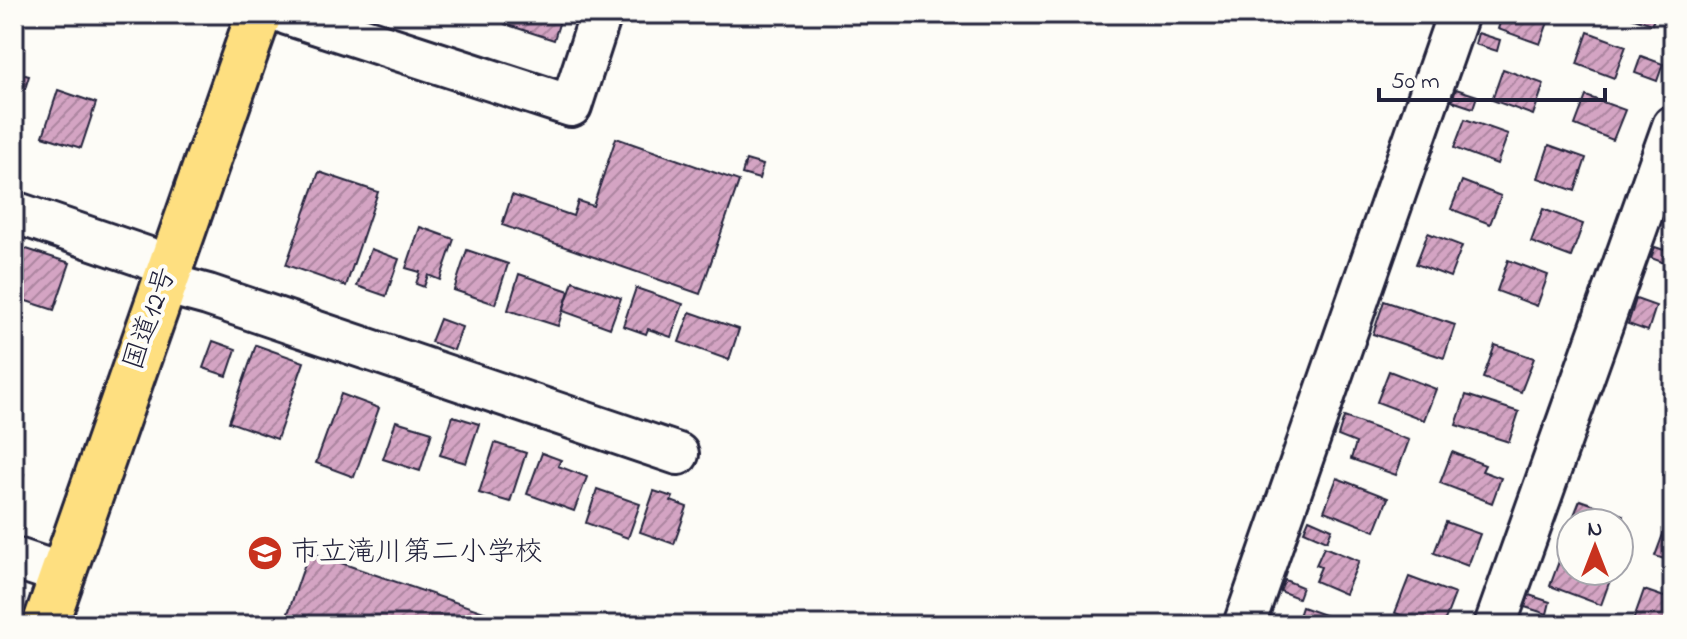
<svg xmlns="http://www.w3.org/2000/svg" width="1687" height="639" font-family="'Indie Flower','Klee One',sans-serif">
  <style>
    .building { fill: url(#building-hatch); stroke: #22223b; stroke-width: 2 }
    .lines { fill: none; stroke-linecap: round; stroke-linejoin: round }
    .minor-casing { stroke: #22223b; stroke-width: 46 }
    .highway-casing { stroke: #22223b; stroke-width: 50 }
    .minor { stroke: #fdfcf7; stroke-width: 40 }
    .highway { stroke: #fedf80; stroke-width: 44 }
    .labels { text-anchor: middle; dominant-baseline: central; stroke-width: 8; stroke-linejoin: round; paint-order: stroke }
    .street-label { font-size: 28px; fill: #22223b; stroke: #fdfcf7 }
    .poi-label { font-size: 28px; fill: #22223b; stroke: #fdfcf7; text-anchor: start }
  </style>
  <defs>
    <pattern id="building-hatch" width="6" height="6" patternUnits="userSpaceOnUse" patternTransform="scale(2)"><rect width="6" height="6" fill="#d4a4c3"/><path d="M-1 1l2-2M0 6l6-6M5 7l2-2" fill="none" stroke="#ac85a0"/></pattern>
  </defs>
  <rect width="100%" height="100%" fill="#fdfcf7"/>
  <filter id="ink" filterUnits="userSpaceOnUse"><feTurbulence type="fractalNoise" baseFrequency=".0125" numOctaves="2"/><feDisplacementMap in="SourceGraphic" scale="16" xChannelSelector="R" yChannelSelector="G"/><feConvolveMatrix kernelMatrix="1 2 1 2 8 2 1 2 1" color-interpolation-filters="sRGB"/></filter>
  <g filter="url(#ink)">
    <g class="building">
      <polygon points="508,14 562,14 554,40 505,24"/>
      <polygon points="1503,14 1551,14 1540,44 1498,29"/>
      <polygon points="1622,14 1656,14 1652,24"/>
      <polygon points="1588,32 1626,46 1614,78 1577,64"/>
      <polygon points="1478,33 1500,40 1497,51 1475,44"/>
      <polygon points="1641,56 1663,64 1657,81 1635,73"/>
      <polygon points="1503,69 1544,84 1533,115 1492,100"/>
      <polygon points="14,72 29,76 25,89 14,86"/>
      <polygon points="1456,89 1477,96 1473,108 1452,101"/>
      <polygon points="58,90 96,103 81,148 43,136"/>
      <polygon points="1586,96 1625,110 1613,140 1575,125"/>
      <polygon points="1465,119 1508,134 1497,164 1454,148"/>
      <polygon points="616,138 739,181 700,294 502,225 512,195 573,216 578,201 593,206"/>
      <polygon points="1549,145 1586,158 1575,191 1538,178"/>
      <polygon points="746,160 763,165 759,179 742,174"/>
      <polygon points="319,172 378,192 346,286 286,265"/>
      <polygon points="1462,181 1501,196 1490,224 1451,209"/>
      <polygon points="1543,209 1583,224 1571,257 1531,242"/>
      <polygon points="420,227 454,239 440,280 428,275 424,287 416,284 420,272 406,268"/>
      <polygon points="1428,233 1462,246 1450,277 1416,264"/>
      <polygon points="14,245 70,263 54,310 14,297"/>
      <polygon points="1655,247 1673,253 1673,266 1651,258"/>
      <polygon points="371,249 399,259 386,296 357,286"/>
      <polygon points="467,250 508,264 495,304 454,290"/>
      <polygon points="1508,260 1548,275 1537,306 1497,291"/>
      <polygon points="519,274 569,291 558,326 508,310"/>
      <polygon points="573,281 621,298 610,328 563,311"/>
      <polygon points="636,288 683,304 671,337 648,329 646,334 623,326"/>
      <polygon points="1673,288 1673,315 1665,312"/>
      <polygon points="1636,299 1656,306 1648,331 1628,324"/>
      <polygon points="1384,301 1455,325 1444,358 1373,334"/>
      <polygon points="690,312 739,329 729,360 679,342"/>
      <polygon points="440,319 462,327 454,350 431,342"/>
      <polygon points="213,341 236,349 227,376 203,368"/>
      <polygon points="256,345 304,362 277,439 229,422"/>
      <polygon points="1495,345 1534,358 1521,392 1483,378"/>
      <polygon points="1389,371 1436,389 1424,420 1377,402"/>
      <polygon points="341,394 379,408 354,477 316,463"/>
      <polygon points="1466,395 1519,412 1509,442 1456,425"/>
      <polygon points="453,416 479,424 466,463 440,455"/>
      <polygon points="1344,417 1409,440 1396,475 1351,459 1356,443 1338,436"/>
      <polygon points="396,421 432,432 420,471 383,459"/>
      <polygon points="495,443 526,453 510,502 479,493"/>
      <polygon points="1452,452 1485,465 1482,471 1501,478 1492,503 1440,483"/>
      <polygon points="542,453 561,460 558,466 587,477 574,511 527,494"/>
      <polygon points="14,470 24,474 14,500"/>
      <polygon points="1337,478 1388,498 1375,531 1324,511"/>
      <polygon points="597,489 640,504 628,538 586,523"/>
      <polygon points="654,491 673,497 671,501 687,507 674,544 640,532"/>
      <polygon points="1580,500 1623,515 1619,526 1619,523 1571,523"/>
      <polygon points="1309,519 1332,529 1327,541 1304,531"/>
      <polygon points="1446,522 1480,534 1468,566 1434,553"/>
      <polygon points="1665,529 1673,532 1673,562 1655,556"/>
      <polygon points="1324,547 1359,561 1345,594 1315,581 1321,567 1316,565"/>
      <polygon points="309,552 522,625 284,625"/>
      <polygon points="1562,553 1571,556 1571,571 1613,572 1601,605 1550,586"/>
      <polygon points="1409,577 1455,594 1443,625 1428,625 1395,613"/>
      <polygon points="1285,580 1302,587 1298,598 1280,591"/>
      <polygon points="1644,590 1673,600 1673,625 1643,625 1633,621"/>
      <polygon points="1529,595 1550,602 1547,614 1525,607"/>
      <polygon points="1302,607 1347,623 1346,625 1296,625"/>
      <polygon points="1272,616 1292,623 1291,625 1269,625"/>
    </g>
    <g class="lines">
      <g class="minor-casing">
        <g id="minor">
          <polyline points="287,14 571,106 601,14"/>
          <polyline points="14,212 169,265"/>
          <polyline points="163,283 208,295 678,454"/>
          <polyline points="14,558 62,574"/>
          <polyline points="1244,625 1458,14"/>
          <polyline points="1495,625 1673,126"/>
        </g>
      </g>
      <g class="highway-casing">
        <polyline id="highway" points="45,625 259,14"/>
      </g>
      <use href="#minor" class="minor"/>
      <use href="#highway" class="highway"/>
    </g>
  </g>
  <defs>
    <g id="school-disc" transform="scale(1.8)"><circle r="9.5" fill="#c8321e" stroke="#fdfcf7"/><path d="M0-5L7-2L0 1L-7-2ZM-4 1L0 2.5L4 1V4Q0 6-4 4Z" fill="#fff"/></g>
  </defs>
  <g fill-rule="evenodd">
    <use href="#school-disc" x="265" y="553"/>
  </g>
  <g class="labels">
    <g class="street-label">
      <text transform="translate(151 319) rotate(-71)">国道12号</text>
    </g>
    <g class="poi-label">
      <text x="291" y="553">市立滝川第二小学校</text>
    </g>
  </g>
  <rect width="1687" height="639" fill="none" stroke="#fdfcf7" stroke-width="48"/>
  <rect x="24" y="24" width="1639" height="591" fill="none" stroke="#22223b" stroke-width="3" filter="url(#ink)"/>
  <g transform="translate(1595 547)"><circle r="38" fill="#fdfcf7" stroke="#a5a5ac" stroke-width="2"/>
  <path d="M0-6L14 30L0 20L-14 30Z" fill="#c8321e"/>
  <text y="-12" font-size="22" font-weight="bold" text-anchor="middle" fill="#22223b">N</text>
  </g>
  <path d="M1379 88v12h226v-12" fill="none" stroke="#22223b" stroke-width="4"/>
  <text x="1391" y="88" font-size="24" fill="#22223b" stroke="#fdfcf7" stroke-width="6" paint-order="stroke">50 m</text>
</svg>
